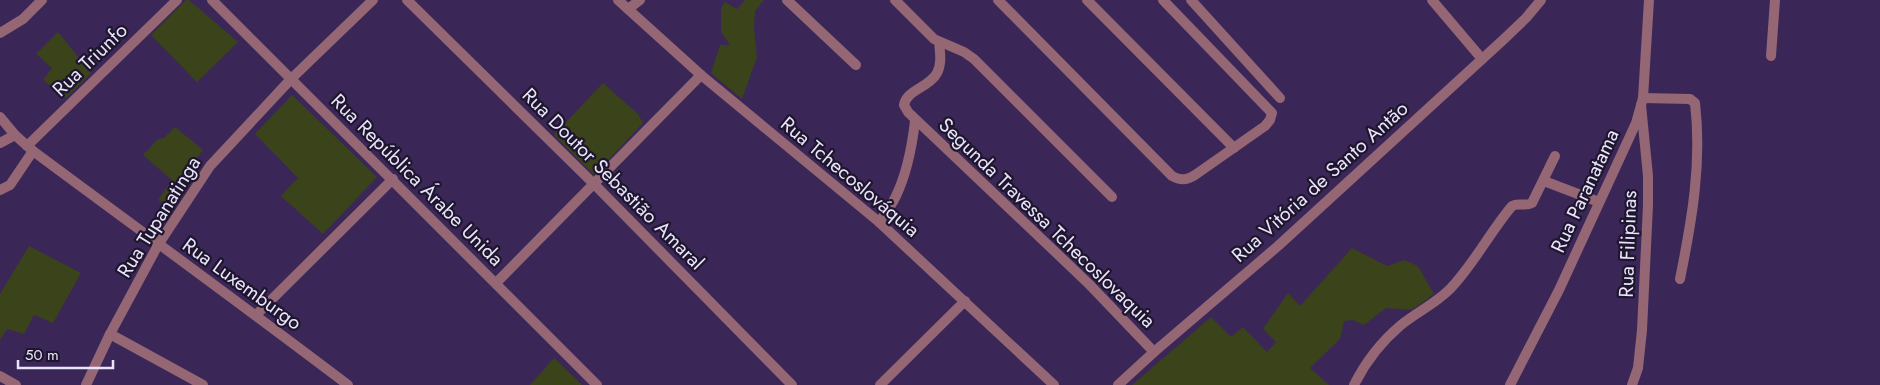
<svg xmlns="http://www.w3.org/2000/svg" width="1880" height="385" font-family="Jost,sans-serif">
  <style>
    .green { fill: #3a4319 }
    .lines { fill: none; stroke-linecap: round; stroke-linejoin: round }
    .minor { stroke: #956674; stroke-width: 10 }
    .tertiary { stroke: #956674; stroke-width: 10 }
    .labels { text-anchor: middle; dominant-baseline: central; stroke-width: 4.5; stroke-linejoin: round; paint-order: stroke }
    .street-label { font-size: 20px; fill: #eae3fc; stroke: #1e162c }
  </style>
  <rect width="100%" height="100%" fill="#3a2758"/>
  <g class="green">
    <polygon points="186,0 189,0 238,42 197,82 151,35"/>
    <polygon points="745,0 764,0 755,11 754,27 757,57 742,99 711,73 720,45 730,45 721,32 721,8 725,2 737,9"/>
    <polygon points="58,32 91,73 66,98 43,80 52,68 36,54"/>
    <polygon points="603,83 638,114 643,123 594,175 554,135"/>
    <polygon points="292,95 377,177 323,234 281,196 298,178 255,134"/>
    <polygon points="175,127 203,150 191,166 197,174 174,207 158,200 172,180 143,155 158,139 164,138"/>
    <polygon points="29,246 81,273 53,323 34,315 24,334 7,329 0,340 0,294"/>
    <polygon points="1352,248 1387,266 1404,260 1418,266 1434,294 1412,310 1386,308 1364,325 1353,320 1344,321 1340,339 1310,368 1329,385 1132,385 1211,317 1231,337 1243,327 1267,352 1276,342 1263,329 1288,293 1300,306"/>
    <polygon points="554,358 582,385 530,385"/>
  </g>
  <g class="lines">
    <g class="minor">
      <polyline points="212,0 597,385"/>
      <polyline points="618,0 701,75 879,222 1054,385"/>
      <polyline points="787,0 856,65"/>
      <polyline points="895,0 934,39 964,52 974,59 1112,197"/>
      <path d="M998,0l174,176c9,5 15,4 23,-1l70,-49 5,-6 2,-7 -109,-113"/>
      <polyline points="1087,0 1234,148"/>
      <polyline points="1191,0 1280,98"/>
      <polyline points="1432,0 1482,59"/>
      <polyline points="628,9 640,0"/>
      <polyline points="0,33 23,19 42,0"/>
      <path d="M939,42c1,10 3,22 -2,31 -7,14 -31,17 -33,32l4,7 180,171 66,69"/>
      <polyline points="1771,56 1775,0"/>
      <path d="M1643,98l47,1 5,4c7,60 -3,117 -15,176"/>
      <path d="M0,117l15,18 18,16c105,78 211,155 315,234"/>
      <polyline points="0,143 15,135"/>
      <polyline points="27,146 177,0"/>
      <polyline points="1544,181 1599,202"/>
      <polyline points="0,190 10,185 33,151"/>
      <path d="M879,222c6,-8 13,-17 17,-26 11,-23 16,-49 19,-75"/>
      <polyline points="496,283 701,75"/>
      <polyline points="256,315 393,179"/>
      <polyline points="110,334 203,385"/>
      <polyline points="0,376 16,385"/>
      <polyline points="86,385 110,334 158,245 210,166 291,79 373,0"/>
      <polyline points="880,385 965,301"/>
      <polyline points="1118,385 1154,352 1278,246 1503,40 1526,18 1541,0"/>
      <path d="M1354,385c11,-22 28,-44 47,-60 16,-13 34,-21 49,-36 24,-25 40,-57 62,-83 7,-4 13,1 20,-3l23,-47"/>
      <polyline points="1632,385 1638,368 1642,330 1648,205 1648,176 1641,105"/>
    </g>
    <g class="tertiary">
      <polyline points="407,0 594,184 792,385"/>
      <polyline points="1510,385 1559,290 1636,123 1643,98 1649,0"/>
    </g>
  </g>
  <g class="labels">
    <g class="street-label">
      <text transform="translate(90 60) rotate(-44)">Rua Triunfo</text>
      <text transform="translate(850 177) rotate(40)">Rua Tchecoslováquia</text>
      <text transform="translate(613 179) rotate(45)">Rua Doutor Sebastião Amaral</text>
      <text transform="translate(417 180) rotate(45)">Rua República Árabe Unida</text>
      <text transform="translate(1320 182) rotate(-42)">Rua Vitória de Santo Antão</text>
      <text transform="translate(1585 191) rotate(-65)">Rua Paranatama</text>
      <text transform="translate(159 217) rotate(-58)">Rua Tupanatinga</text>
      <text transform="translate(1047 223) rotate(44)">Segunda Travessa Tchecoslovaquia</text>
      <text transform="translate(1628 244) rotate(-88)">Rua Filipinas</text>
      <text transform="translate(242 284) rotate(36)">Rua Luxemburgo</text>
    </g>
  </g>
  <path d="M18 360v8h95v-8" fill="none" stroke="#eae3fc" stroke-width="2.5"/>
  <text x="25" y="360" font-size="15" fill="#eae3fc" stroke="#1e162c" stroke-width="4" paint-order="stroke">50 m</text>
</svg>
